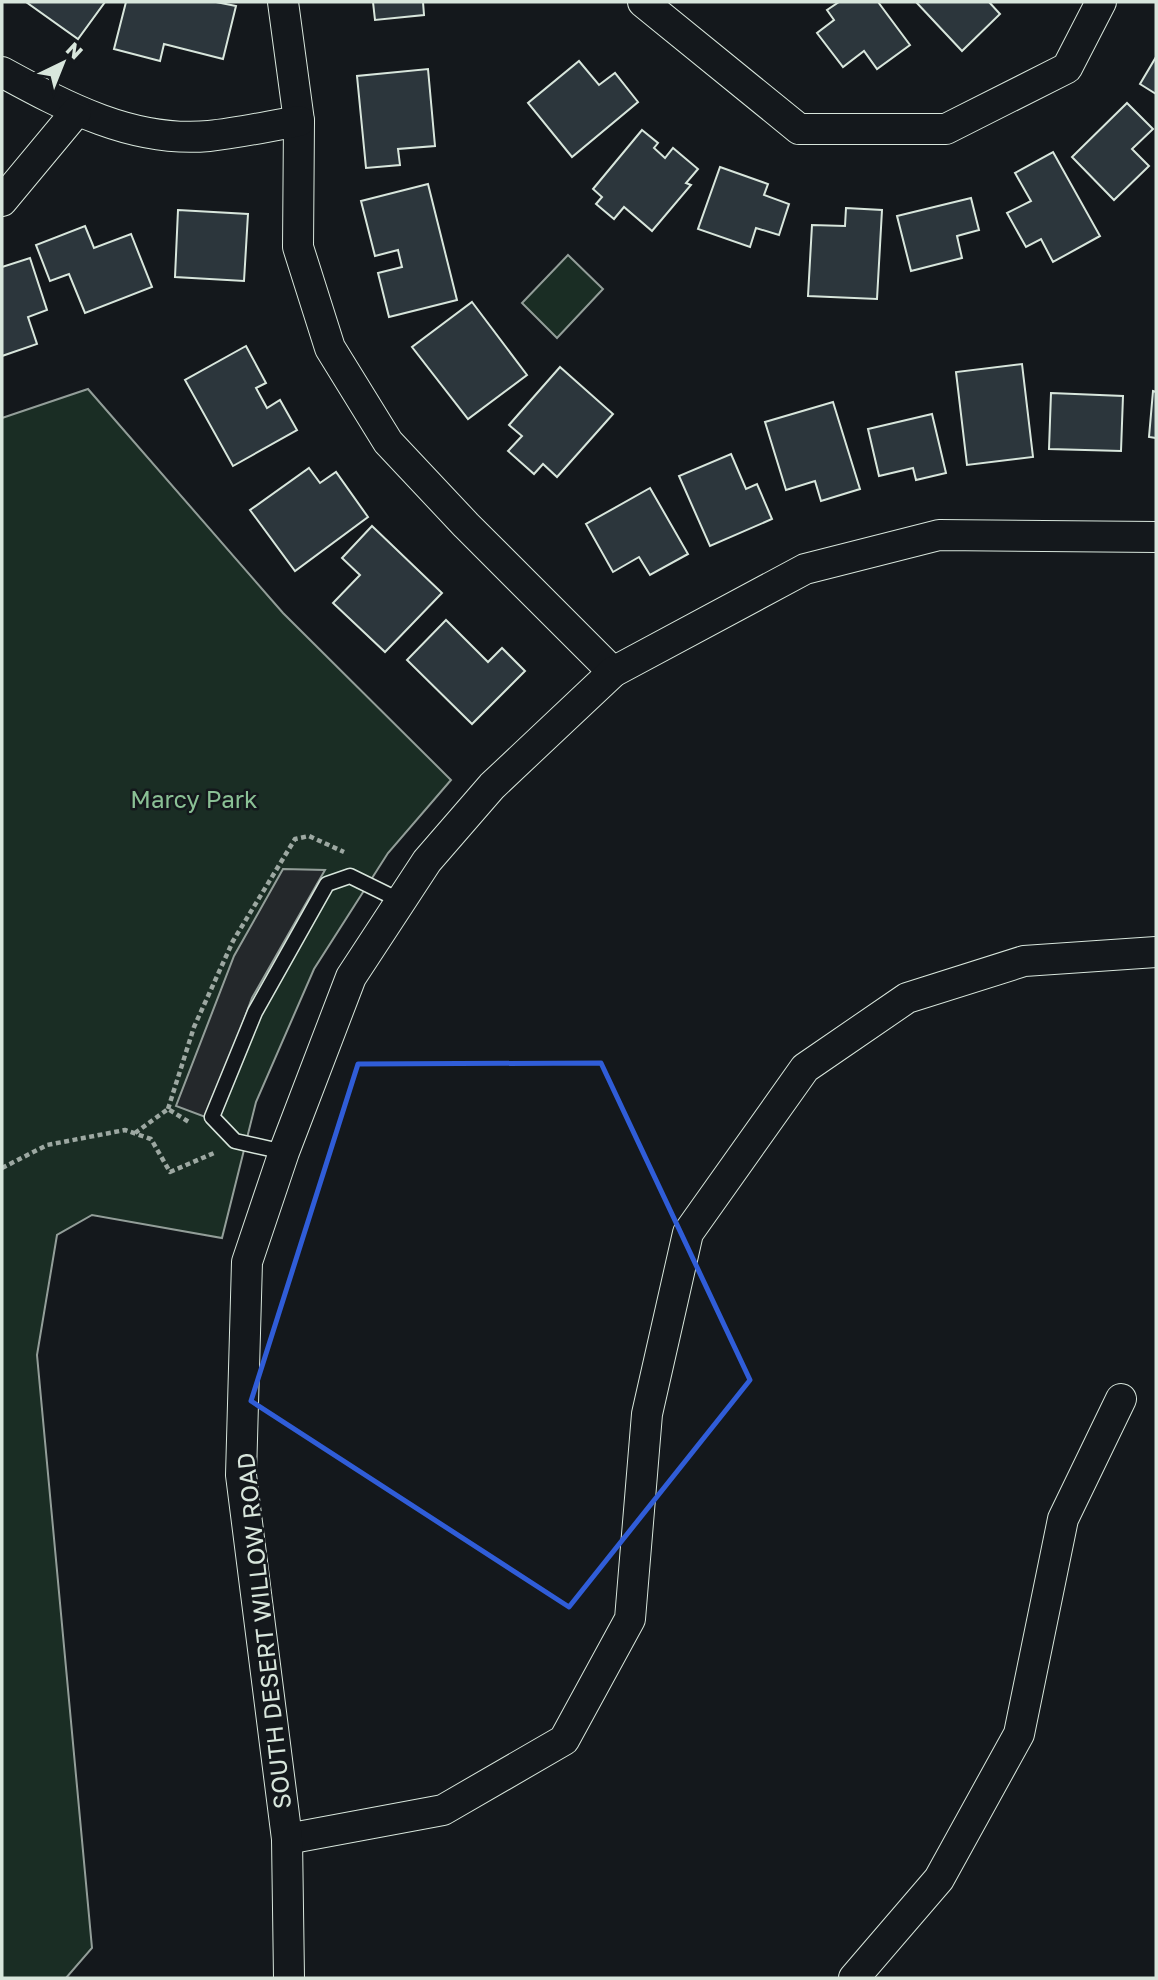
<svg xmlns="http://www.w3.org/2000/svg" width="1158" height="1980" font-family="'Golos Text',sans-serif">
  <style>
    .green { fill: #1a2d24; stroke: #939e99; stroke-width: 2 }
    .parking { fill: #24282b; stroke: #939e99; stroke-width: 2 }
    .building { fill: #2c363c; stroke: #d8e6dc; stroke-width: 2 }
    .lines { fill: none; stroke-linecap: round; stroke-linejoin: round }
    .lane-casing { stroke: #d8e6dc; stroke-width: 17 }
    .street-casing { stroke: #d8e6dc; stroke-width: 32 }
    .path { stroke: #9da8a2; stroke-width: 4.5; stroke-dasharray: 5 3.5; stroke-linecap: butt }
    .lane { stroke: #14181c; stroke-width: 14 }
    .street { stroke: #14181c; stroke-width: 30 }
    .marked { fill: none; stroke: #305dd8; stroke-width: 5; stroke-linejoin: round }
    .labels { text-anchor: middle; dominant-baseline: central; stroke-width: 5; stroke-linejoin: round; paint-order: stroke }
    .park-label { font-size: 24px; fill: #8ac095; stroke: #14181c }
    .street-label { font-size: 24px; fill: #d8e6dc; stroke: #14181c }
  </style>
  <rect width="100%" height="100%" fill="#14181c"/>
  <g class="green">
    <polygon points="568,255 603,289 557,338 522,303"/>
    <polygon points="88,389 283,613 451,780 388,853 314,969 256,1102 222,1238 92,1215 57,1235 37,1355 92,1948 66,1978 2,1978 2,418"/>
  </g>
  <polygon class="parking" points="283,869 325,870 252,998 208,1118 176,1106 234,956"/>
  <g class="building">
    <polygon points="26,2 105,2 78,39"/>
    <polygon points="126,2 216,2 236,6 223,59 164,44 160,61 114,49"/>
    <polygon points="373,2 423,2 424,15 375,20"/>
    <polygon points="839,2 878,2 910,45 877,69 864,51 843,67 817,33 834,20 827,10"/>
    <polygon points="916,2 989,2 1000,14 962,51"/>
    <polygon points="1156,57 1156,94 1140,84"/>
    <polygon points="579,61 599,85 615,73 638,102 572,157 528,103"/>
    <polygon points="428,69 435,146 398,149 400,165 366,168 357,76"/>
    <polygon points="1127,103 1153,129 1132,149 1149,166 1114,200 1072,157"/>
    <polygon points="642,130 658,143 654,148 665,158 673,148 698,169 686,183 691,185 652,231 624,207 614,219 596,204 602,197 593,189"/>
    <polygon points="1053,152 1100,236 1053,262 1041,239 1026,247 1007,213 1031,201 1015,173"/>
    <polygon points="720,167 768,184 764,195 789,204 779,235 756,228 750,247 698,229"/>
    <polygon points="428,184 457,300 389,317 378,273 402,267 398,250 375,256 361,201"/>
    <polygon points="971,198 979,230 957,236 962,258 911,271 897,216"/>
    <polygon points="846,208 882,210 877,299 808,296 812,225 845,226"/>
    <polygon points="178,210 248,214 244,281 175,277"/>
    <polygon points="85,226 94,248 131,234 152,287 85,313 69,274 50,281 36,245"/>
    <polygon points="30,258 47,310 28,317 37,344 2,356 2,267"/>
    <polygon points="472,302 527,375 468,419 412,347"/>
    <polygon points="246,346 266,383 256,388 267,408 280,400 297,430 233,466 185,380"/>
    <polygon points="1022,364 1033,457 967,465 956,372"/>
    <polygon points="560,367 613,414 557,477 543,464 534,474 508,451 522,436 509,425"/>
    <polygon points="1153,391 1156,392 1156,438 1149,437"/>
    <polygon points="1051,393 1123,396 1121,451 1049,449"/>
    <polygon points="833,402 860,489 821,501 815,481 786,490 765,422"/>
    <polygon points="932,414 946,473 916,480 913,468 879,476 868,429"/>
    <polygon points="731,454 746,489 757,484 772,519 710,546 679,476"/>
    <polygon points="309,468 320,483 336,472 368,517 295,571 250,510"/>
    <polygon points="650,488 688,554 650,575 639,557 613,572 586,524"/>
    <polygon points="372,526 442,593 385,652 333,603 360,575 342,558"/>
    <polygon points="446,620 488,662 502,648 525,671 472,724 407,660"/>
  </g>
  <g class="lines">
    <g class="lane-casing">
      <polyline id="lane" points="284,1152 235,1141 212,1117 255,1012 327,884 350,876 401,901"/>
    </g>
    <g class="street-casing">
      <g id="street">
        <polyline points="283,2 299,121 298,247 330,348 388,442 466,525 613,672"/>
        <polyline points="643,2 799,129 946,129 1067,68 1101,2"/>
        <path d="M2,72c64,35 131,71 207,64 30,-3 60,-10 90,-15"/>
        <polyline points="2,201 76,112"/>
        <polyline points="287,1839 443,1810 564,1740 630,1619 647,1414 688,1233 805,1068 907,998 1024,961 1156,952"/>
        <polyline points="289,1978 287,1839 241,1475 247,1262 284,1152 351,977 427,861 492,786 613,672 805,569 939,535 1156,537"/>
        <polyline points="854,1978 939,1879 1019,1734 1063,1519 1121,1399"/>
      </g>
    </g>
    <g class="path">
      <polyline points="168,1109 194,1027 233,941 295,839 309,836 344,852"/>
      <polyline points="135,1133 168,1109 189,1122"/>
      <polyline points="2,1168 47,1145 125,1130 151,1139 170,1172 214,1153"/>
    </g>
    <use href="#lane" class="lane"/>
    <use href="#street" class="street"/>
  </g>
  <path class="marked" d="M601,1063l149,317 -181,227 -318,-206 107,-337z"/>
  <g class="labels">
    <g class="park-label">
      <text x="194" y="798">Marcy Park</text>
    </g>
    <g class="street-label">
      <text transform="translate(263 1631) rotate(-96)">SOUTH DESERT WILLOW ROAD</text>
    </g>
  </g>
  <rect width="1158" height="1980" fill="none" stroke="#d8e6dc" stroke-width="7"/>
  <g transform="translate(63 63) rotate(43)" stroke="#14181c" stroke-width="5" paint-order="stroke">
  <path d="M0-5L12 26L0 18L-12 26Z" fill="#d8e6dc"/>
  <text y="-10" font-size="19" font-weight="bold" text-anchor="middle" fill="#d8e6dc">N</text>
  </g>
</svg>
